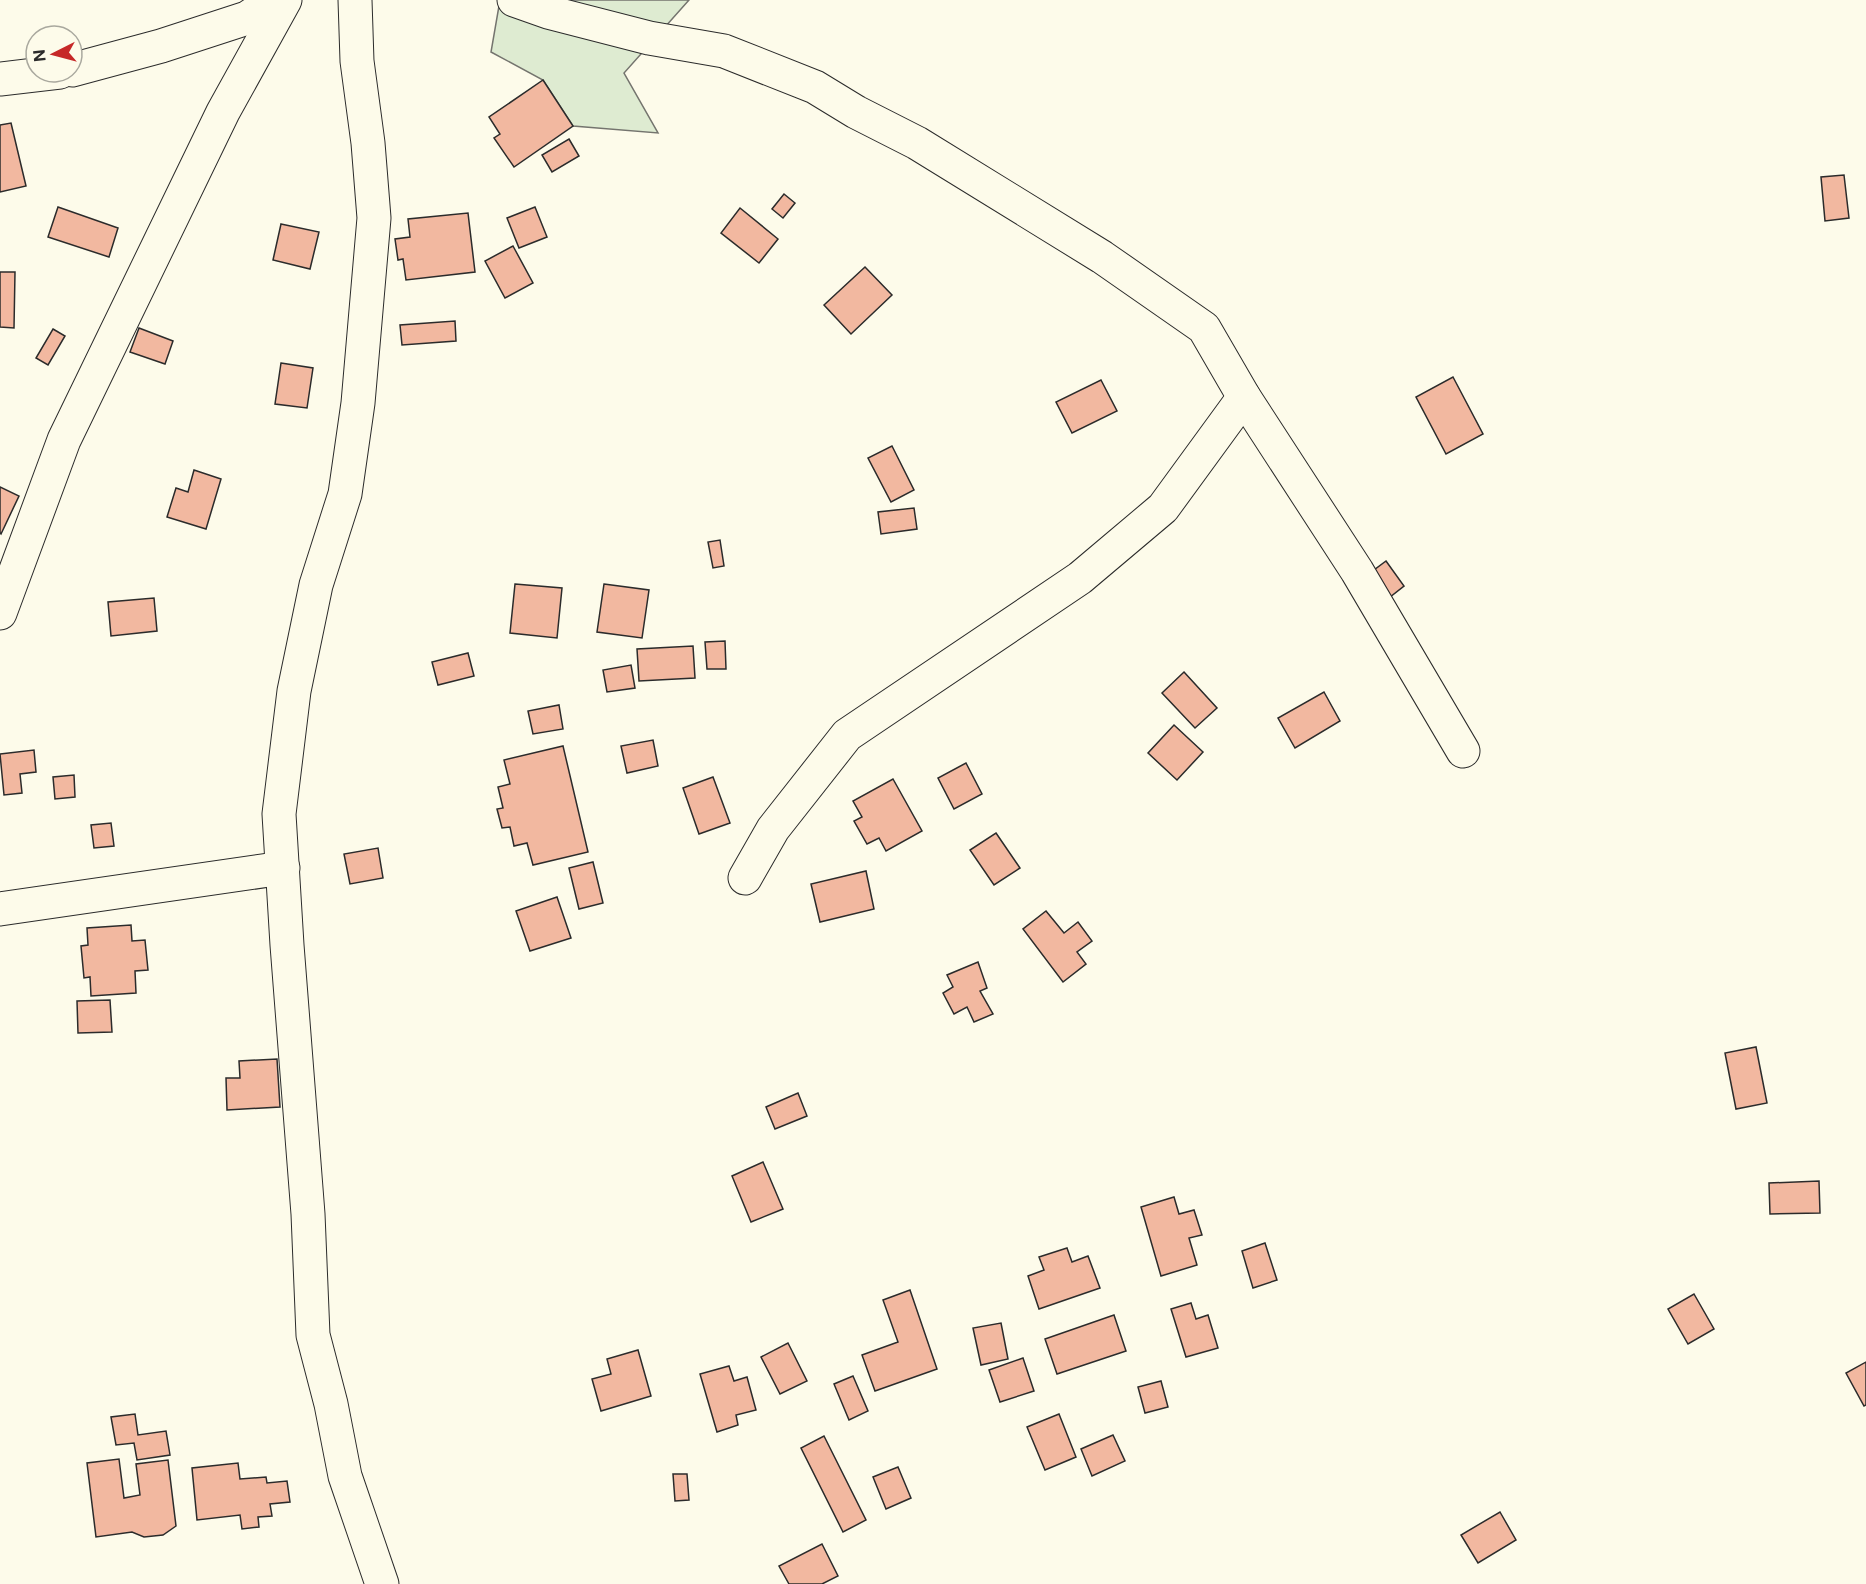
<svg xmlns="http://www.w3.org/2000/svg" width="1866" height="1584" font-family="'Public Sans',sans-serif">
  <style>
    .green { fill: #deebd1; stroke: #74746e; stroke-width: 1.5 }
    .building { fill: #f2b8a0; stroke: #2b2b2b; stroke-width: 1.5 }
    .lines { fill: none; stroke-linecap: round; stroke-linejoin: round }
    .minor-casing { stroke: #2b2b2b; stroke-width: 35 }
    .minor { stroke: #fdfbea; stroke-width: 33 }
  </style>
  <rect width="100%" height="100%" fill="#fdfbea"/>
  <polygon class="green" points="500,0 689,0 624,73 658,133 573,126 543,80 491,52"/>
  <g class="building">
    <polygon points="543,80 573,126 514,167 494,138 500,134 489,117"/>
    <polygon points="11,123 26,186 0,192 0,125"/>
    <polygon points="569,139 579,156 552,172 542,155"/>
    <polygon points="1844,175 1849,218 1825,221 1821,177"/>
    <polygon points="784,194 795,203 783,218 772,209"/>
    <polygon points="58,207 118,228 109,257 48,237"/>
    <polygon points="535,207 547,237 519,248 507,218"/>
    <polygon points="740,208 778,239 759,263 721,233"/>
    <polygon points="468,213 475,272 406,280 403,259 398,260 395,239 410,237 408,219"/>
    <polygon points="281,224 319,232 310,269 273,260"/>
    <polygon points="513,246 533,283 505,298 485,261"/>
    <polygon points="865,267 892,295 851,334 824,305"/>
    <polygon points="0,272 15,272 14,328 0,327"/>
    <polygon points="455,321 456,341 402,345 400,325"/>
    <polygon points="139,328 173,341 165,364 130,352"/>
    <polygon points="53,329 65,336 48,365 36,358"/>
    <polygon points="281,363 313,368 307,408 275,404"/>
    <polygon points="1453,377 1483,434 1446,454 1416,397"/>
    <polygon points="1101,380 1117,411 1072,433 1056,402"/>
    <polygon points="892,446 914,490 891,502 868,458"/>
    <polygon points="194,470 221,479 206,529 167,517 176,488 188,492"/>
    <polygon points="0,487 19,496 1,534 0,533"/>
    <polygon points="914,508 917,529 881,534 878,512"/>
    <polygon points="720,540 724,566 713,568 708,542"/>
    <polygon points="1386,561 1404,586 1385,601 1366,576"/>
    <polygon points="515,584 562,588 557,638 510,633"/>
    <polygon points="604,584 649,590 642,638 597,632"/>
    <polygon points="154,598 157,631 111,636 108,602"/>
    <polygon points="725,641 726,669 707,669 705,642"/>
    <polygon points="693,646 695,678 639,681 637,649"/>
    <polygon points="468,653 474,676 438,685 432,662"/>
    <polygon points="631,665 635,688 607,692 603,670"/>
    <polygon points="1184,672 1217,708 1195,728 1162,693"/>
    <polygon points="1324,692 1340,721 1295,748 1278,718"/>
    <polygon points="559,705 563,729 533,734 528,711"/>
    <polygon points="1174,725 1203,752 1177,780 1148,753"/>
    <polygon points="653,740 658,766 627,773 621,746"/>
    <polygon points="563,746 588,852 533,865 527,843 514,846 510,827 502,828 497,809 503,808 498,787 510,784 504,760"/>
    <polygon points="34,750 36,772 20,774 22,793 4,795 0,754"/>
    <polygon points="966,763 982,794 954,809 938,778"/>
    <polygon points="74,775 75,797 55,799 53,777"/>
    <polygon points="713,777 730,823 699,834 683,788"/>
    <polygon points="893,779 922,831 886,851 879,838 867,844 854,821 862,817 853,801"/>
    <polygon points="111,823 114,846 94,848 91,825"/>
    <polygon points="996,833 1020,868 994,885 970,850"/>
    <polygon points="378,848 383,878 350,884 344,854"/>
    <polygon points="593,862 603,903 579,909 569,868"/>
    <polygon points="866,871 874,909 820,922 811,884"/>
    <polygon points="557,897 571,938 530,951 516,911"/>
    <polygon points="1046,911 1064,933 1078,922 1092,941 1077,952 1086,964 1063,982 1023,929"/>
    <polygon points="131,925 132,941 145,940 148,970 135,971 136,993 91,996 90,977 84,978 81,946 88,945 87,928"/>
    <polygon points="978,962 987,988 980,991 993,1014 974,1022 967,1007 954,1014 943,993 953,987 947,975"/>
    <polygon points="110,1000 112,1032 78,1033 77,1001"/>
    <polygon points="1756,1047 1767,1103 1736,1109 1725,1053"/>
    <polygon points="277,1059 280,1107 227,1110 226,1078 240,1078 239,1061"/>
    <polygon points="798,1093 807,1116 775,1129 766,1107"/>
    <polygon points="763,1162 783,1209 751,1222 732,1176"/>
    <polygon points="1819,1181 1820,1213 1770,1214 1769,1183"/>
    <polygon points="1174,1197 1179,1214 1194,1210 1202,1235 1189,1238 1197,1265 1161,1276 1141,1207"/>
    <polygon points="1265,1243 1277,1280 1253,1288 1242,1251"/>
    <polygon points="1067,1248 1072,1262 1088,1256 1100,1288 1039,1309 1028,1276 1044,1270 1039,1257"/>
    <polygon points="910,1290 937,1369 875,1391 862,1355 898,1342 883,1300"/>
    <polygon points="1694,1294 1714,1329 1688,1344 1668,1309"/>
    <polygon points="1191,1303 1196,1319 1208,1315 1218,1348 1186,1357 1171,1309"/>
    <polygon points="1114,1315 1126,1351 1057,1374 1045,1339"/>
    <polygon points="1001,1323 1008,1359 981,1365 973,1328"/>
    <polygon points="788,1343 807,1381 780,1394 761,1357"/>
    <polygon points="638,1350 651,1396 601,1411 592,1379 611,1374 607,1359"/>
    <polygon points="1023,1358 1034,1391 1000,1402 989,1370"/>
    <polygon points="1866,1362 1866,1405 1864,1406 1846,1373"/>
    <polygon points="729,1366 734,1381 747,1377 756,1410 736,1415 738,1425 717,1432 700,1374"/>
    <polygon points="853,1376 868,1411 849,1420 834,1384"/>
    <polygon points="1161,1381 1168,1407 1145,1413 1138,1387"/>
    <polygon points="135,1414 138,1435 166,1431 170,1455 137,1460 134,1443 116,1445 111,1417"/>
    <polygon points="1059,1414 1076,1457 1045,1470 1027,1427"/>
    <polygon points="1113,1435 1125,1461 1092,1476 1081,1449"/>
    <polygon points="824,1436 866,1520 843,1532 801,1448"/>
    <polygon points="119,1459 124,1498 140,1495 136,1464 168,1460 176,1526 163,1535 144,1537 132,1532 96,1537 87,1463"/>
    <polygon points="238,1463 240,1479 266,1477 267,1483 287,1481 290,1502 270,1504 272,1516 258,1517 259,1527 242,1529 240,1515 197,1520 192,1468"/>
    <polygon points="898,1467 911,1498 886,1509 873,1477"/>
    <polygon points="673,1474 687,1474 689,1500 675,1501"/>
    <polygon points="1500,1512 1516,1540 1478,1563 1461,1535"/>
    <polygon points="822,1544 838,1576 822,1584 789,1584 779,1566"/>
  </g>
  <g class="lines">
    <g class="minor-casing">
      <g id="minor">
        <polyline points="355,0 357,61 368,143 374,218 358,403 345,494 316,585 294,691 279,814 287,945 308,1214 313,1335 331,1404 345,1476 382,1584"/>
        <polyline points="514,0 548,12 649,38 724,51 815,87 856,112 917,143 1102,257 1204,328 1244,397 1357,571 1463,751"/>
        <polyline points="72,70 161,46 247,18 274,0"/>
        <polyline points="0,79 60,72"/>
        <polyline points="0,613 64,440 223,112 285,0"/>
        <polyline points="745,878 773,829 847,735 1080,578 1163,508 1244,397"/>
        <polyline points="0,909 283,868"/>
      </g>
    </g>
    <use href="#minor" class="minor"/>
  </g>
  <g transform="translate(54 54) rotate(264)"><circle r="28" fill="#fdfbea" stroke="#a9a89e" stroke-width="1.5"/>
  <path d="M0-4.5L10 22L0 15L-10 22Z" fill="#c62828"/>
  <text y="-9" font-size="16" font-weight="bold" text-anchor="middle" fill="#2b2b2b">N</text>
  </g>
</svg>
